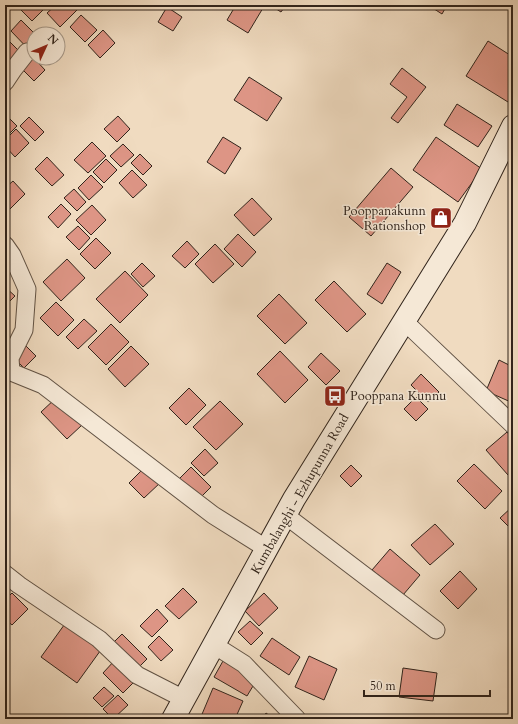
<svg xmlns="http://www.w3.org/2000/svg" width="518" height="724" font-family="Cardo,serif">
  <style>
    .building { fill: #dd9585; stroke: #31241b }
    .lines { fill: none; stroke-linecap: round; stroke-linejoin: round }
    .minor-casing { stroke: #615244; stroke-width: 19 }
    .secondary-casing { stroke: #31241b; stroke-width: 24 }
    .minor { stroke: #f5e8d6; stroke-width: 17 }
    .secondary { stroke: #f5e8d6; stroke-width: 22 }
    .labels { text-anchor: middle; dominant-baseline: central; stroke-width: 3; stroke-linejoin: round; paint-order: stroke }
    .poi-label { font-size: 13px; fill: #31241b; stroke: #f5e8d6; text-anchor: end }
    .street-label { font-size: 13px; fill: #31241b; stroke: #f5e8d6 }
  </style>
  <rect width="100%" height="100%" fill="#f0dbc0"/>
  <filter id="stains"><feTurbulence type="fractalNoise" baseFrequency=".005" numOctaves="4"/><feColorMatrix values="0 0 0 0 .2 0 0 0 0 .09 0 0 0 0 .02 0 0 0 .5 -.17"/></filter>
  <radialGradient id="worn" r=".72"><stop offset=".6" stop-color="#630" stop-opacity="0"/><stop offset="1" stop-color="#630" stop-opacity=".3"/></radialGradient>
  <g class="building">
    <polygon points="16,5 48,5 32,21"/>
    <polygon points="56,5 73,5 77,10 60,27 47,13"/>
    <polygon points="236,5 259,5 263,8 248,33 227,20"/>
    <polygon points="270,5 286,5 281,12"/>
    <polygon points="428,5 447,5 442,14"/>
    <polygon points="167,7 182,17 173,31 158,22"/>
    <polygon points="81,15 97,30 85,42 70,27"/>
    <polygon points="21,20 35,34 34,55 11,31"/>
    <polygon points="103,30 115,43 100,58 88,45"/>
    <polygon points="9,41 23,55 13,65 5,57 5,45"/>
    <polygon points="488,41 513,57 513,94 508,102 466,76"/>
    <polygon points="33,57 45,70 34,81 21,68"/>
    <polygon points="402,68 426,87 398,123 391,118 407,97 390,84"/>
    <polygon points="249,77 282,98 267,121 234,100"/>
    <polygon points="457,104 492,126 478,147 444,125"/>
    <polygon points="5,114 17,126 5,138"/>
    <polygon points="118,116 130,129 117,142 104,129"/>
    <polygon points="29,117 44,132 35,141 20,126"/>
    <polygon points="16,129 29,143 15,157 5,146 5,140"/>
    <polygon points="223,137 241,148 225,174 207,162"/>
    <polygon points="436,137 482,169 458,202 413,170"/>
    <polygon points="92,142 106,156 88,173 74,160"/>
    <polygon points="123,144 134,155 121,167 110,156"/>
    <polygon points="140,154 152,166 143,175 131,163"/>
    <polygon points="47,157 64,175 52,186 35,169"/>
    <polygon points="106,159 117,170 104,183 93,172"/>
    <polygon points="391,168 413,187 371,236 349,217"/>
    <polygon points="132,170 147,185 133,198 119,183"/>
    <polygon points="91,175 103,187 89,200 78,188"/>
    <polygon points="13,181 25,194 5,214 5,188"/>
    <polygon points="74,189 86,202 77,211 64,198"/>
    <polygon points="252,198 272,219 254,236 234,215"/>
    <polygon points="61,204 71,214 58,228 48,217"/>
    <polygon points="92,205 106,220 91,235 76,220"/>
    <polygon points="78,226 90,238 79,250 66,237"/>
    <polygon points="238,234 256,252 242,267 224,249"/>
    <polygon points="96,238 111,253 95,269 80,254"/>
    <polygon points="187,241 199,254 185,268 172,256"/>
    <polygon points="215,244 234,264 213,283 195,264"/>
    <polygon points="67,259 85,278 61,301 43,282"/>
    <polygon points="142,263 155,276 143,287 131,274"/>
    <polygon points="387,263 401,272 382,304 367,294"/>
    <polygon points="125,271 148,295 120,323 96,299"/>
    <polygon points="334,281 366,314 347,332 315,300"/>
    <polygon points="5,287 15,296 5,306"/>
    <polygon points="279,294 307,323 285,344 257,316"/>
    <polygon points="56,302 74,320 58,336 40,318"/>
    <polygon points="84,319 97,331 78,349 66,337"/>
    <polygon points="111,324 129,342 106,365 88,347"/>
    <polygon points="25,345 36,356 24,368 13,357"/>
    <polygon points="131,346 149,364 125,387 108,369"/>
    <polygon points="280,351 308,380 285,403 257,374"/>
    <polygon points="321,353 340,371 326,385 308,367"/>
    <polygon points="499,360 513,367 513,403 486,391"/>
    <polygon points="421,374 439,392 428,402 411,385"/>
    <polygon points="189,388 206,405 186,425 169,408"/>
    <polygon points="416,397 428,409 416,421 404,409"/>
    <polygon points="56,398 82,425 67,439 41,412"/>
    <polygon points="220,401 243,424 216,450 193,427"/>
    <polygon points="507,432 513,439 513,471 508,475 486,450"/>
    <polygon points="205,449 218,463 204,476 191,463"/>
    <polygon points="474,464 502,491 485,509 457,481"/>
    <polygon points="351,465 362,476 351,487 340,476"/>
    <polygon points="145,467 161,482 144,498 129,483"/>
    <polygon points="191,467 211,487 198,500 178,480"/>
    <polygon points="513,506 513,531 500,518"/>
    <polygon points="435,524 454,544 430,565 411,545"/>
    <polygon points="390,549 420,575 403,595 372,570"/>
    <polygon points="460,571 477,589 458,609 440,591"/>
    <polygon points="183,588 197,602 179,619 165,606"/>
    <polygon points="12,593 28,609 12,625 5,619 5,600"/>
    <polygon points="264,593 278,608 259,626 245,611"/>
    <polygon points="157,609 168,621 152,637 140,626"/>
    <polygon points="67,621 103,647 77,683 41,657"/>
    <polygon points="250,621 263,633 251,645 238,632"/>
    <polygon points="122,634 147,659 136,670 111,645"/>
    <polygon points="159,636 173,650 161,661 148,647"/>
    <polygon points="272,638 300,657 289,675 260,656"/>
    <polygon points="309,656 337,669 324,700 295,687"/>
    <polygon points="115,660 135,681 123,693 103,673"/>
    <polygon points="223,661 256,681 247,696 214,677"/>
    <polygon points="403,668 437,673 433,701 399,697"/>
    <polygon points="104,687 114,696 102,707 93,698"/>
    <polygon points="213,688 243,701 235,719 200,719"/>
    <polygon points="118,695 128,705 113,719 103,709"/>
    <polygon points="266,713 274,719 262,719"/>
  </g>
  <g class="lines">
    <g class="minor-casing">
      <g id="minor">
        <polyline points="5,82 13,70 27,52"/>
        <polyline points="5,245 12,255 27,289 24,330 10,358 11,372 43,385 213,515 267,549"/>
        <polyline points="404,321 513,425"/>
        <polyline points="285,515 436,630"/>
        <polyline points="5,574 19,585 99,639 137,675 184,699"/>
        <polyline points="214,645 244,664 297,719"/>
      </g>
    </g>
    <g class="secondary-casing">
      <polyline id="secondary" points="173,719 294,499 465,223 513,126"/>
    </g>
    <use href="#minor" class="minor"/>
    <use href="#secondary" class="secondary"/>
  </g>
  <defs>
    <g id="shop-square" transform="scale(1.15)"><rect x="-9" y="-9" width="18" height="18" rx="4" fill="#8f2418" stroke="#f5e8d6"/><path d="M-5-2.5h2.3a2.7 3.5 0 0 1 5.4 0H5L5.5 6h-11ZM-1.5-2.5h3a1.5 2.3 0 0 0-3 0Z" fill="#fff"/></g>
    <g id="bus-square" transform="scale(1.15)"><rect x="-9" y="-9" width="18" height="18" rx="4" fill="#8f2418" stroke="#f5e8d6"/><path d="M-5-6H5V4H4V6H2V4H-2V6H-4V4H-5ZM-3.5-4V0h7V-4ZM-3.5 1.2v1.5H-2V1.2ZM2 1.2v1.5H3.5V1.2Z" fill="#fff"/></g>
  </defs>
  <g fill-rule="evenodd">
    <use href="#shop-square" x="441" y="218"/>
    <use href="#bus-square" x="335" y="396"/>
  </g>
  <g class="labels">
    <g class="poi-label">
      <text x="426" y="211">Pooppanakunn<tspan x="426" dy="15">Rationshop</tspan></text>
      <text x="350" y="396" text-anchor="start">Pooppana Kunnu</text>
    </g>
    <g class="street-label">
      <text transform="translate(300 494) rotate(-60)">Kumbalanghi - Ezhupunna Road</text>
    </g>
  </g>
  <rect width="518" height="724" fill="none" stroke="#f0dbc0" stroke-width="20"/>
  <rect x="6" y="6" width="506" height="712" fill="none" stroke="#31241b" stroke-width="2"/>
  <rect x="10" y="10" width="498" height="704" fill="none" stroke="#31241b"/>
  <g transform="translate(46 46) rotate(46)"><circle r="19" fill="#f5e8d6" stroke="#a79a8b"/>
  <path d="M0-3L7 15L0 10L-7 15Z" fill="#8f2418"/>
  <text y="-6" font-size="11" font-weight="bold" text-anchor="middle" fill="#31241b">N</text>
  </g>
  <path d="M364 690v6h126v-6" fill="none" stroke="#31241b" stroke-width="2"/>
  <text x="370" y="690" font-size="12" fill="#31241b" stroke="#f5e8d6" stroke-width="3" paint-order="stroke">50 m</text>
  <rect width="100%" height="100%" filter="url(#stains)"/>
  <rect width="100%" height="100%" fill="url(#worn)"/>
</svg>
